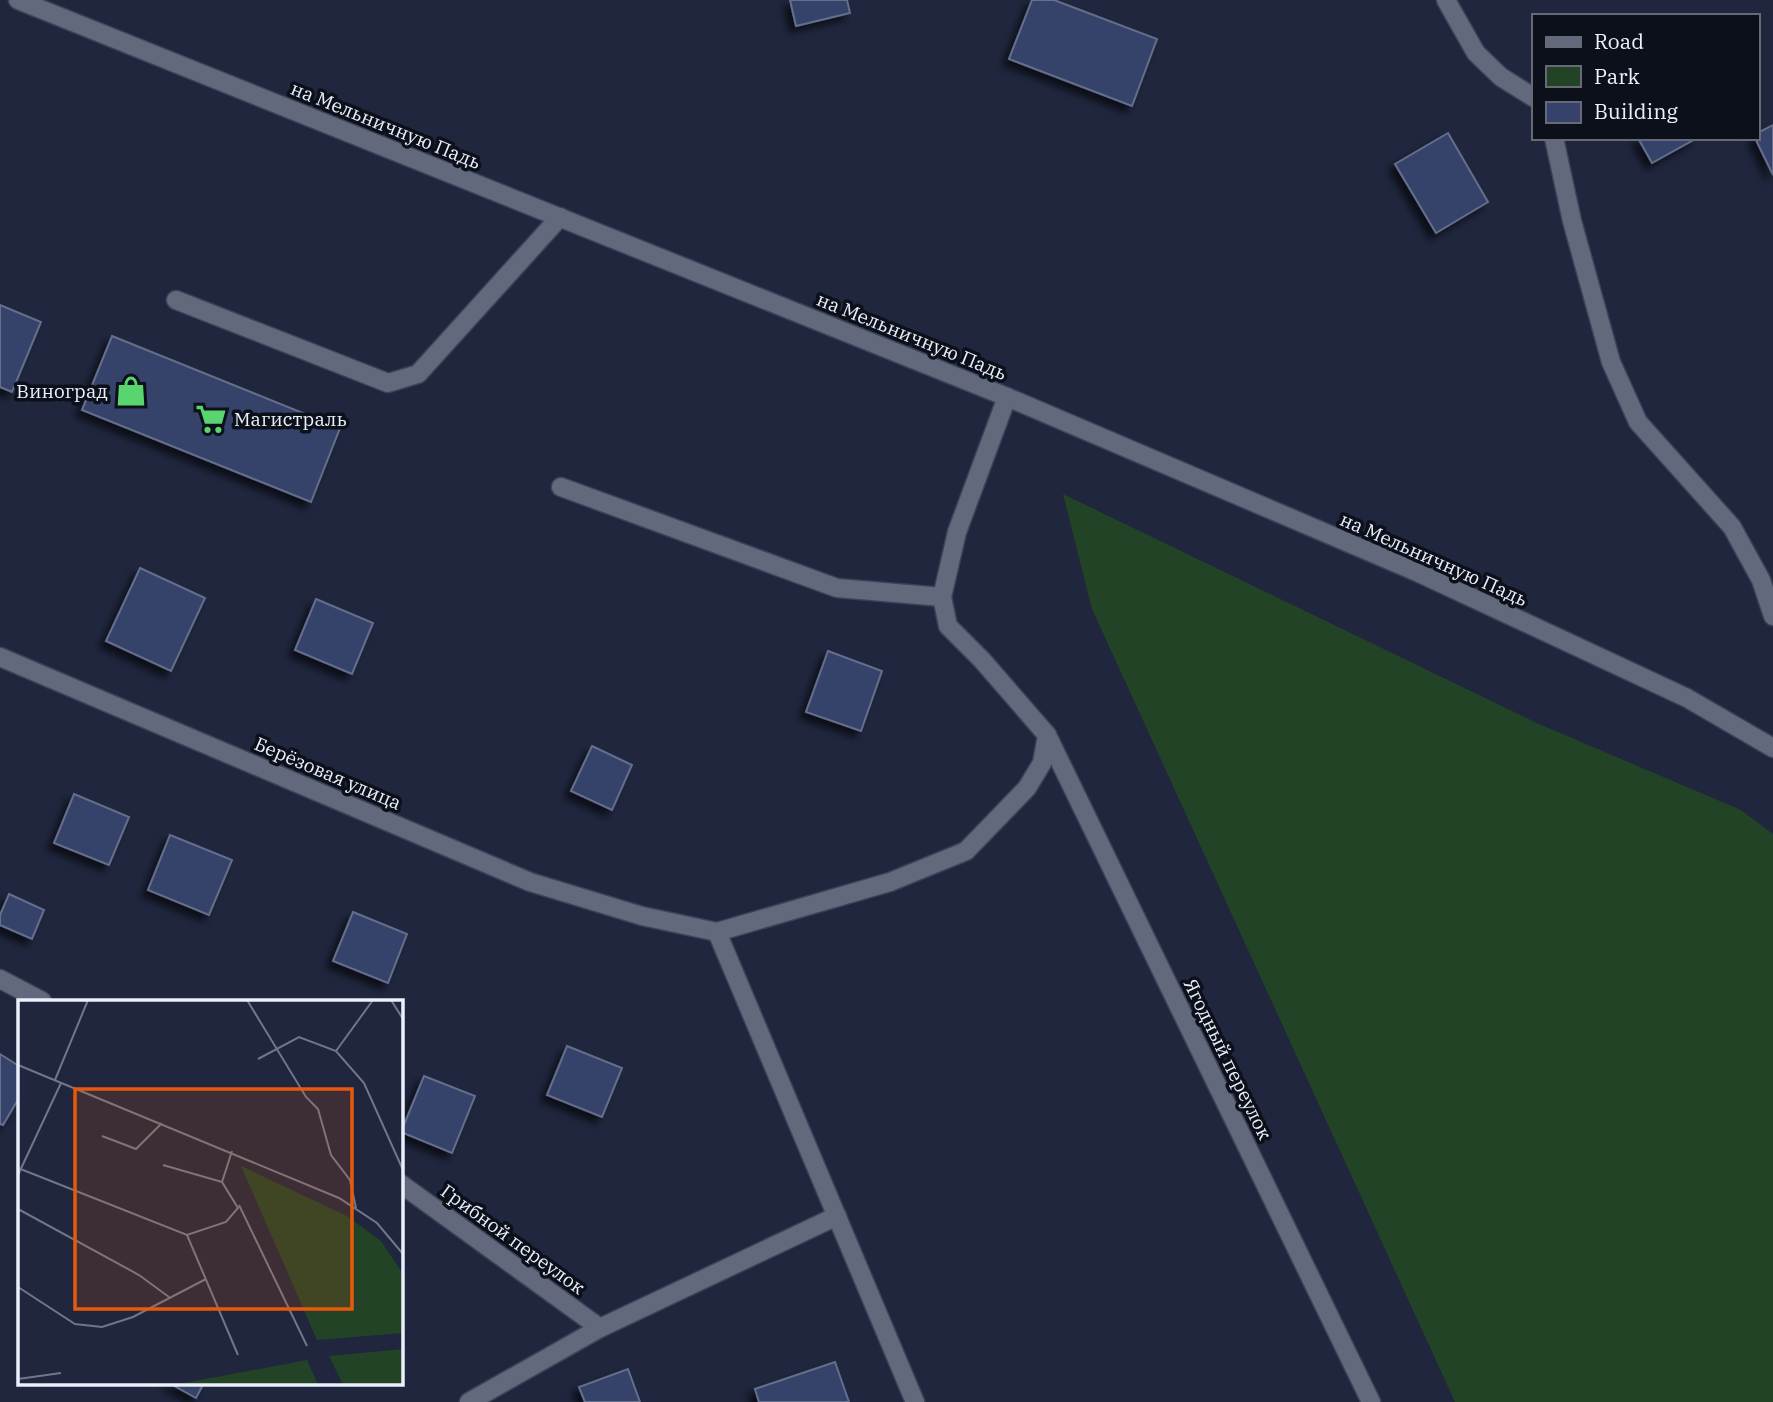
<svg xmlns="http://www.w3.org/2000/svg" width="1773" height="1402" font-family="'IBM Plex Serif',serif">
  <style>
    .green { fill: #234327 }
    .building { fill: #36426b; stroke: #656e8a; stroke-width: 2; filter: url(#shadow) }
    .lines { fill: none; stroke-linecap: round; stroke-linejoin: round }
    .minor-casing { stroke: #3c4258; stroke-width: 21 }
    .minor { stroke: #62697d; stroke-width: 18 }
    .labels { text-anchor: middle; dominant-baseline: central; stroke-width: 7; stroke-linejoin: round; paint-order: stroke }
    .street-label { font-size: 19px; fill: #ebf0fc; stroke: #0c101a }
    .poi-label { font-size: 19px; fill: #ebf0fc; stroke: #0c101a; text-anchor: end }
    .inset-road { fill: none; stroke: #717789; stroke-width: 2 }
    .view { fill: #e8590c; fill-opacity: 0.15; stroke: #e8590c; stroke-width: 3.5 }
    .inset-edge { fill: none; stroke: #ebf0fc; stroke-width: 3.5 }
  </style>
  <defs>
    <filter id="shadow"><feDropShadow dx="-6" dy="6" stdDeviation="3.5" flood-color="#0009"/></filter>
  </defs>
  <rect width="100%" height="100%" fill="#1f263d"/>
  <polygon class="green" points="1063,494 1539,724 1741,810 1773,834 1773,1402 1455,1402 1092,609"/>
  <g class="building">
    <polygon points="790,0 847,0 850,13 796,26"/>
    <polygon points="1032,0 1054,0 1157,39 1132,106 1009,59"/>
    <polygon points="1773,125 1773,175 1755,138 1757,138 1757,133"/>
    <polygon points="1448,133 1488,202 1436,233 1395,164"/>
    <polygon points="1638,138 1697,138 1652,163"/>
    <polygon points="0,305 41,322 12,392 0,387"/>
    <polygon points="112,336 340,428 311,502 82,410"/>
    <polygon points="140,568 205,598 171,671 106,641"/>
    <polygon points="316,599 373,623 352,674 295,650"/>
    <polygon points="828,651 882,671 861,731 806,712"/>
    <polygon points="592,746 632,765 612,810 571,791"/>
    <polygon points="74,794 129,817 109,865 54,843"/>
    <polygon points="170,835 232,860 209,915 148,890"/>
    <polygon points="9,894 44,910 32,939 0,925 0,915"/>
    <polygon points="353,912 407,934 388,983 333,961"/>
    <polygon points="567,1046 622,1068 602,1117 547,1095"/>
    <polygon points="0,1054 19,1066 19,1098 3,1125 0,1124"/>
    <polygon points="424,1076 475,1096 452,1153 401,1132"/>
    <polygon points="835,1362 849,1402 759,1402 755,1389"/>
    <polygon points="628,1369 640,1402 585,1402 579,1387"/>
    <polygon points="169,1383 204,1383 196,1398"/>
  </g>
  <g class="lines">
    <g class="minor-casing">
      <g id="minor">
        <polyline points="18,0 1007,397 1417,572 1687,698 1773,748"/>
        <polyline points="1446,0 1476,53 1501,77 1533,97"/>
        <polyline points="1554,138 1572,221 1611,362 1638,422 1732,527 1761,580 1773,616"/>
        <polyline points="176,300 388,383 418,374 560,217"/>
        <polyline points="561,487 837,588 942,597"/>
        <polyline points="0,657 530,882 642,916 717,932 890,882 966,851 1027,788 1042,763 1047,735 982,660 948,626 942,597 957,532 1007,397"/>
        <polyline points="1047,735 1371,1402"/>
        <polyline points="717,932 915,1402"/>
        <polyline points="0,979 42,1001"/>
        <polyline points="401,1184 600,1328"/>
        <polyline points="469,1402 600,1328 837,1216"/>
      </g>
    </g>
    <use href="#minor" class="minor"/>
  </g>
  <defs>
    <g id="shop-bare" transform="scale(2.415)"><path d="M-5-2.5h2.3a2.7 3.5 0 0 1 5.4 0H5L5.5 6h-11ZM-1.5-2.5h3a1.5 2.3 0 0 0-3 0Z" fill="#59d56f" stroke="#0c101a" stroke-width="2.5" paint-order="stroke"/></g>
    <g id="supermarket-bare" transform="scale(2.415)"><path d="M-6-5.5h2.5l.6 2H6L4.5 2H-2.5L-4.4-4H-6ZM-1.5 3.2a1.3 1.3 0 1 0 .1 0ZM3 3.2a1.3 1.3 0 1 0 .1 0Z" fill="#59d56f" stroke="#0c101a" stroke-width="2.5" paint-order="stroke"/></g>
  </defs>
  <g fill-rule="evenodd">
    <use href="#shop-bare" x="131" y="391"/>
    <use href="#supermarket-bare" x="211" y="419"/>
  </g>
  <g class="labels">
    <g class="street-label">
      <text transform="translate(386 125) rotate(22)">на Мельничную Падь</text>
      <text transform="translate(912 336) rotate(22)">на Мельничную Падь</text>
      <text transform="translate(1434 559) rotate(24)">на Мельничную Падь</text>
      <text transform="translate(328 773) rotate(23)">Берёзовая улица</text>
      <text transform="translate(1228 1059) rotate(64)">Ягодный переулок</text>
      <text transform="translate(513 1239) rotate(36)">Грибной переулок</text>
    </g>
    <g class="poi-label">
      <text x="108" y="391">Виноград</text>
      <text x="234" y="419" text-anchor="start">Магистраль</text>
    </g>
  </g>
  <g transform="translate(18 1000)">
    <rect width="385" height="385" fill="#1f263d"/>
    <path d="M223,166l106,50 34,25 22,33v59l-86,7zM385,349v36h-60l-14,-29zM289,360l11,25h-145z" fill="#234327"/>
    <path class="inset-road" d="M229,0l59,97 12,12 13,46 19,25 6,28M373,0l12,19M318,51l37,-51M240,59l41,-22 37,14 28,32 39,87M0,65l321,133 38,25 26,31M37,80l33,-80M84,136l34,13 26,-26M145,165l59,17M0,168l169,67 39,-13 12,-14 -16,-26 10,-31M0,175l43,-92M221,205l68,141M0,209l121,66 30,22M169,235l51,120M0,287l57,37 27,3 31,-10 73,-38M0,379l43,-6"/>
    <path class="view" d="M57,89h277v220h-277z"/>
    <rect width="385" height="385" class="inset-edge"/>
  </g>
  <rect x="1532" y="14" width="228" height="126" fill="#0c101a" stroke="#656a74" stroke-width="2"/>
  <rect x="1546" y="37" width="35" height="10" fill="#62697d" stroke="#656a74" stroke-width="2"/>
  <text x="1594" y="49" font-size="21" fill="#ebf0fc">Road</text>
  <rect x="1546" y="66" width="35" height="21" fill="#234327" stroke="#656a74" stroke-width="2"/>
  <text x="1594" y="84" font-size="21" fill="#ebf0fc">Park</text>
  <rect x="1546" y="102" width="35" height="21" fill="#36426b" stroke="#656a74" stroke-width="2"/>
  <text x="1594" y="119" font-size="21" fill="#ebf0fc">Building</text>
</svg>
